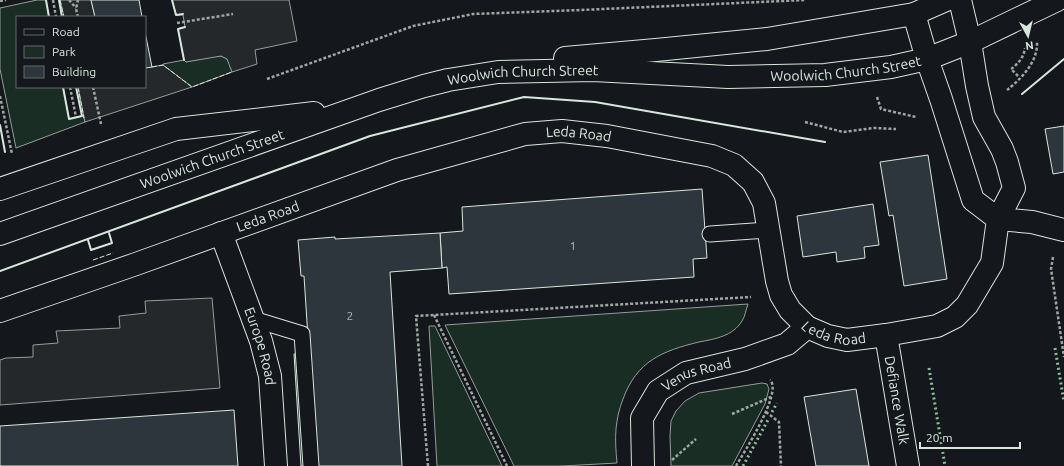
<svg xmlns="http://www.w3.org/2000/svg" width="1064" height="466" font-family="Ubuntu,sans-serif">
  <style>
    .green { fill: #1a2d24; stroke: #939e99 }
    .parking { fill: #24282b; stroke: #939e99 }
    .building { fill: #2c363c; stroke: #d8e6dc }
    .lines { fill: none; stroke-linecap: round; stroke-linejoin: round }
    .service-casing { stroke: #d8e6dc; stroke-width: 17 }
    .pedestrian-casing { stroke: #d8e6dc; stroke-width: 24 }
    .minor-casing { stroke: #d8e6dc; stroke-width: 24 }
    .tertiary-casing { stroke: #d8e6dc; stroke-width: 24 }
    .primary-casing { stroke: #d8e6dc; stroke-width: 24 }
    .path { stroke: #9da8a2; stroke-width: 2.5; stroke-dasharray: 3 2; stroke-linecap: butt }
    .service { stroke: #14181c; stroke-width: 15 }
    .pedestrian { stroke: #14181c; stroke-width: 22 }
    .minor { stroke: #14181c; stroke-width: 22 }
    .tertiary { stroke: #14181c; stroke-width: 22 }
    .primary { stroke: #14181c; stroke-width: 22 }
    .hedge { stroke: #8ac095; stroke-width: 3; stroke-dasharray: 2 3; stroke-linecap: butt }
    .fence { stroke: #d8e6dc; stroke-width: 1; stroke-dasharray: 5 2; stroke-linecap: butt }
    .wall { stroke: #d8e6dc; stroke-width: 2 }
    .labels { text-anchor: middle; dominant-baseline: central; stroke-width: 3; stroke-linejoin: round; paint-order: stroke }
    .number-label { font-size: 12px; fill: #adbab4 }
    .street-label { font-size: 14px; fill: #d8e6dc; stroke: #14181c }
  </style>
  <rect width="100%" height="100%" fill="#14181c"/>
  <g class="green">
    <polygon points="37,0 46,0 49,17 17,17 17,87 63,87 69,119 82,116 84,118 85,122 16,148 0,69 0,8"/>
    <path d="M213,56c14,-1 16,4 19,16l-40,15 -29,-22v-1l21,-4 2,2z"/>
    <path d="M748,304c-2,5 -3,13 -6,17 -9,15 -27,18 -43,21 -37,9 -62,19 -76,57 -4,10 -6,20 -7,30 -1,11 0,23 1,34l-55,3h-48l-69,-141z"/>
    <polygon points="429,326 435,326 502,466 437,466"/>
    <polygon points="762,383 767,384 769,389 765,404 732,466 671,466 670,436 671,421 676,411 685,401 699,393"/>
  </g>
  <g class="parking">
    <polygon points="60,0 91,0 95,17 64,17"/>
    <polygon points="172,0 289,0 297,41 255,50 257,64 232,72 227,59 221,56 186,62 184,60 178,29 185,27 183,15 176,15"/>
    <polygon points="163,65 192,87 85,122 78,87 145,87 145,68"/>
    <polygon points="212,298 220,388 0,405 0,360 6,358 33,357 33,345 58,343 56,331 120,328 119,316 146,313 145,301"/>
  </g>
  <g class="building">
    <polygon points="91,0 139,0 142,17 95,17"/>
    <polygon points="145,32 152,67 145,68"/>
    <polygon points="1064,126 1064,172 1053,174 1045,129"/>
    <polygon points="928,155 947,279 904,286 893,215 889,216 880,162"/>
    <polygon points="702,189 707,258 693,259 694,277 449,294 447,267 442,268 440,233 463,231 462,207"/>
    <polygon points="873,204 879,245 864,247 865,258 837,262 836,252 803,257 797,216"/>
    <polygon points="440,233 442,268 390,272 402,466 301,466 294,354 309,353 304,276 301,276 298,240 335,237 335,239"/>
    <polygon points="856,389 869,466 816,466 804,397"/>
    <polygon points="234,410 238,466 0,466 0,426"/>
  </g>
  <g class="lines">
    <g class="service-casing">
      <g id="service">
        <polyline points="710,234 768,230"/>
        <polyline points="253,319 302,334 311,466"/>
      </g>
    </g>
    <g class="pedestrian-casing">
      <g id="pedestrian">
        <path id="s1" d="M886,335l22,131"/>
      </g>
    </g>
    <g class="minor-casing">
      <g id="minor">
        <polyline points="914,14 927,59 941,99 973,200 998,219"/>
        <polyline points="998,219 1032,222 1064,230"/>
        <path id="s2" d="M221,233l40,108 9,35 6,90"/>
        <path id="s3" d="M0,311l136,-47 261,-94 128,-36 37,-3 45,5 105,20 22,9 19,17 11,21 13,78 4,14 9,15 17,17 21,9 19,4 39,-5 51,-9 18,-9 12,-12 25,-42 6,-44 16,-31 -7,-26 -5,-13 -18,-32 -7,-31 -7,-44"/>
        <path id="s4" d="M643,466l-1,-48 16,-27 28,-18 59,-14 42,-15 20,-17"/>
      </g>
    </g>
    <g class="tertiary-casing">
      <polyline id="tertiary" points="960,0 970,42"/>
    </g>
    <g class="primary-casing">
      <g id="primary">
        <polyline points="565,58 656,50 767,39 914,14 946,0"/>
        <polyline points="0,189 176,129 314,113"/>
        <path id="s5" d="M0,234l379,-134 45,-14 24,-6 50,-8 95,-2 135,7 97,-2 66,-8 36,-8 43,-17 87,-42"/>
      </g>
    </g>
    <g class="path">
      <polyline points="53,0 56,17"/>
      <polyline points="69,0 76,8"/>
      <polyline points="0,1 6,0"/>
      <polyline points="78,17 76,9 78,0"/>
      <polyline points="177,23 233,14"/>
      <path d="M1018,76l-7,-7c7,-5 13,-12 14,-21"/>
      <polyline points="267,79 413,26 473,14 581,10 805,0"/>
      <polyline points="70,87 76,117"/>
      <polyline points="93,87 101,124"/>
      <path d="M1007,90c14,-11 31,-28 30,-48"/>
      <polyline points="0,96 12,154"/>
      <polyline points="877,97 881,109 916,117"/>
      <polyline points="805,122 843,132 874,128 896,129"/>
      <polyline points="1053,257 1051,269 1064,357"/>
      <polyline points="434,315 507,466"/>
      <polyline points="766,412 779,422 781,466"/>
      <polyline points="732,414 771,397"/>
      <polyline points="672,460 696,439"/>
      <polyline points="428,466 416,316 751,297"/>
      <path d="M736,466c8,-14 47,-74 34,-86"/>
    </g>
    <use href="#service" class="service"/>
    <use href="#pedestrian" class="pedestrian"/>
    <use href="#minor" class="minor"/>
    <use href="#tertiary" class="tertiary"/>
    <use href="#primary" class="primary"/>
    <g class="hedge">
      <polyline points="1055,348 1064,402"/>
      <polyline points="929,368 945,466"/>
      <polyline points="772,412 777,403"/>
      <polyline points="743,466 769,418"/>
    </g>
    <g class="fence">
      <polyline points="60,0 64,17"/>
      <polyline points="152,67 163,65 192,87 232,72"/>
      <polyline points="78,87 84,118"/>
      <polyline points="93,260 113,253"/>
    </g>
    <g class="wall">
      <polyline points="46,0 49,17"/>
      <polyline points="59,0 62,17"/>
      <polyline points="172,0 176,15 183,14"/>
      <polyline points="184,60 178,29 185,27"/>
      <polyline points="63,87 69,119 82,116 76,87"/>
      <polyline points="1022,94 1064,59"/>
      <polyline points="0,125 5,152"/>
      <polyline points="88,240 91,250 112,243 109,233"/>
      <polyline points="0,271 370,136 524,97 595,102 825,142"/>
    </g>
  </g>
  <g class="labels">
    <g class="number-label">
      <text x="573" y="245">1</text>
      <text x="350" y="315">2</text>
    </g>
    <g class="street-label">
      <text stroke="none"><textPath href="#s5" startOffset="873">Woolwich Church Street</textPath></text>
      <text stroke="none"><textPath href="#s5" startOffset="549">Woolwich Church Street</textPath></text>
      <text stroke="none"><textPath href="#s3" startOffset="608">Leda Road</textPath></text>
      <text stroke="none"><textPath href="#s5" startOffset="225">Woolwich Church Street</textPath></text>
      <text stroke="none"><textPath href="#s3" startOffset="284">Leda Road</textPath></text>
      <text stroke="none"><textPath href="#s3" startOffset="980">Leda Road</textPath></text>
      <text stroke="none"><textPath href="#s2" startOffset="120">Europe Road</textPath></text>
      <text stroke="none"><textPath href="#s4" startOffset="122">Venus Road</textPath></text>
      <text stroke="none"><textPath href="#s1" startOffset="66">Defiance Walk</textPath></text>
    </g>
  </g>
  <rect x="16" y="16" width="130" height="72" fill="#14181c" stroke="#626a69"/>
  <rect x="24" y="29" width="20" height="6" fill="#14181c" stroke="#626a69"/>
  <text x="52" y="36" font-size="12" fill="#d8e6dc">Road</text>
  <rect x="24" y="46" width="20" height="12" fill="#1a2d24" stroke="#626a69"/>
  <text x="52" y="56" font-size="12" fill="#d8e6dc">Park</text>
  <rect x="24" y="66" width="20" height="12" fill="#2c363c" stroke="#626a69"/>
  <text x="52" y="76" font-size="12" fill="#d8e6dc">Building</text>
  <g transform="translate(1028 36) rotate(172)" stroke="#14181c" stroke-width="3" paint-order="stroke">
  <path d="M0-3L7 15L0 10L-7 15Z" fill="#d8e6dc"/>
  <text y="-6" font-size="11" font-weight="bold" text-anchor="middle" fill="#d8e6dc">N</text>
  </g>
  <path d="M920 442v6h100v-6" fill="none" stroke="#d8e6dc" stroke-width="2"/>
  <text x="926" y="442" font-size="12" fill="#d8e6dc" stroke="#14181c" stroke-width="3" paint-order="stroke">20 m</text>
</svg>
